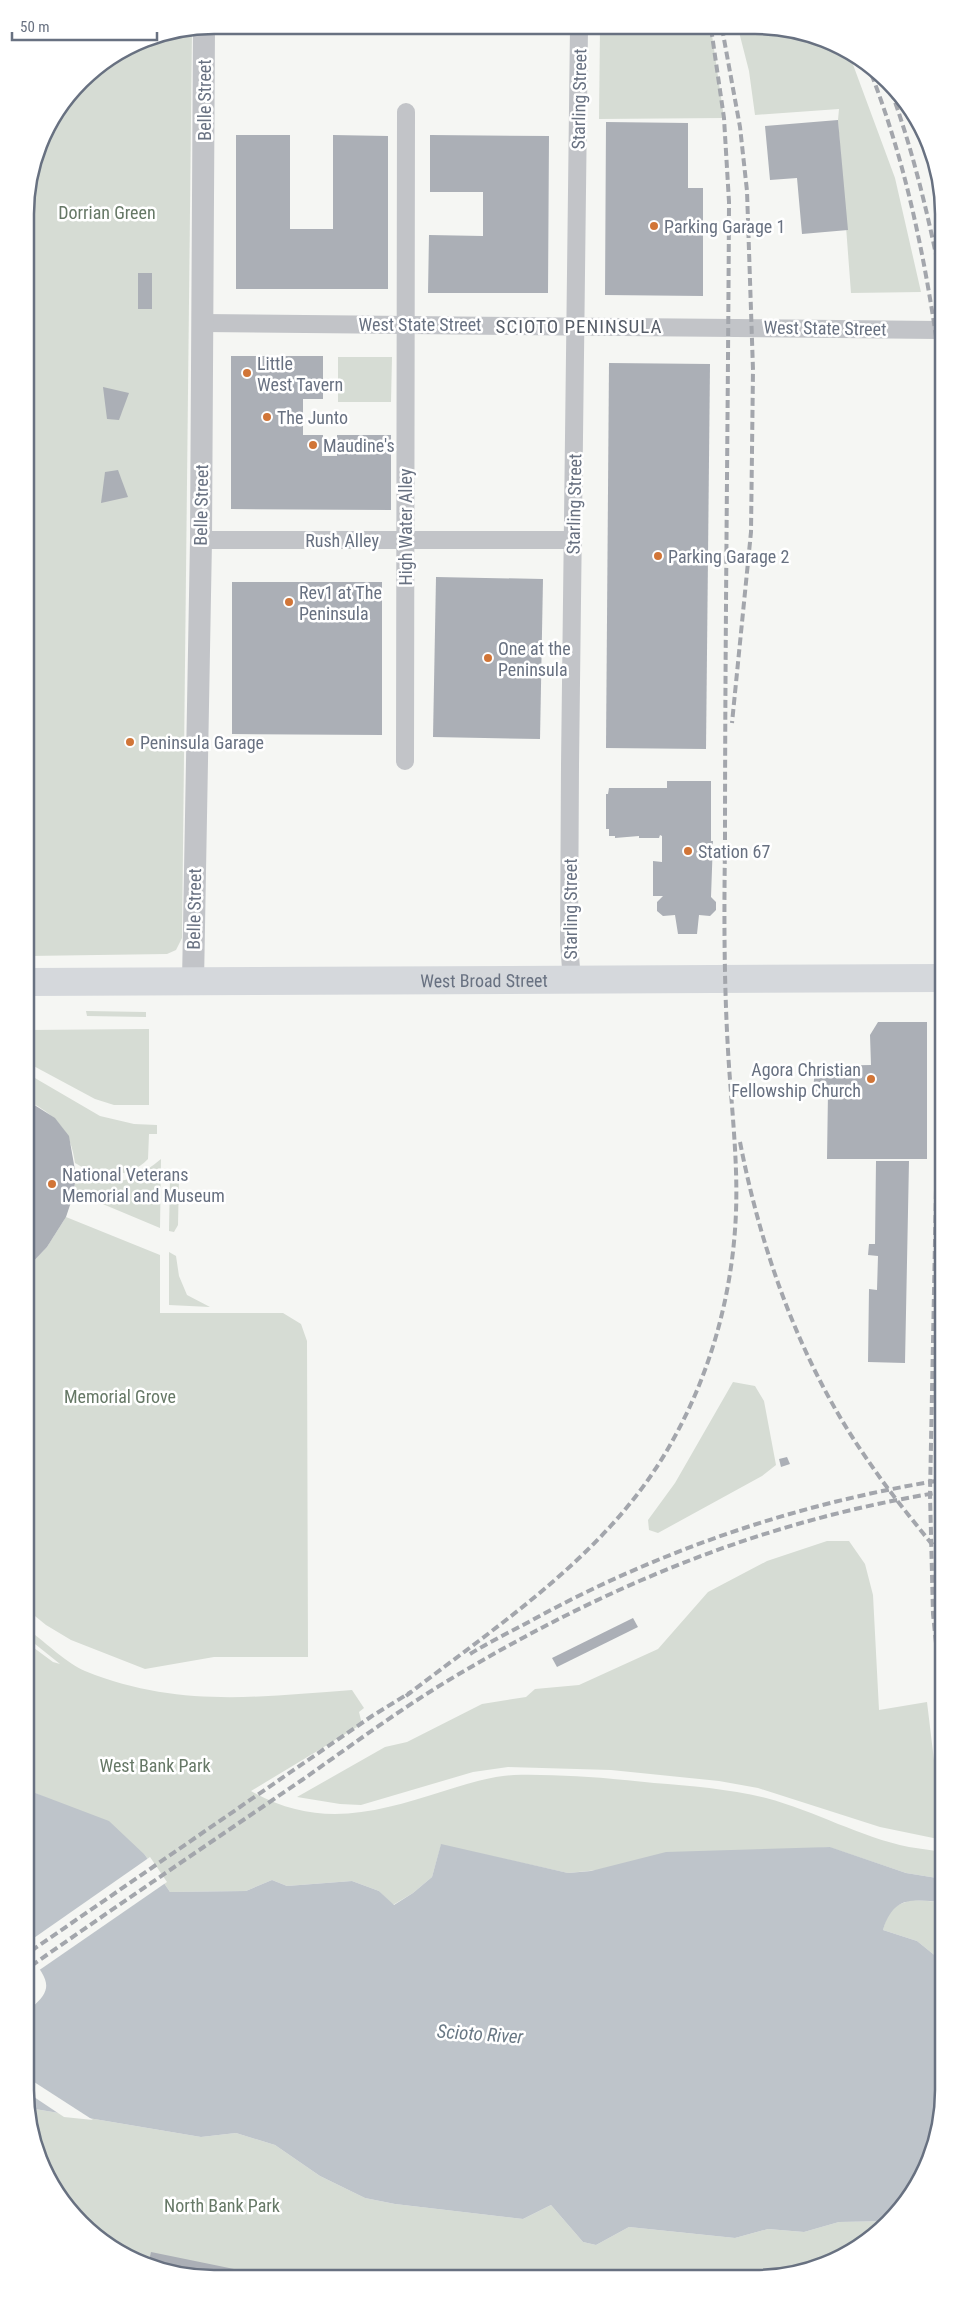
<svg xmlns="http://www.w3.org/2000/svg" width="969" height="2304" font-family="'Roboto Condensed',sans-serif">
  <style>
    .green { fill: #d6dcd4 }
    .water { fill: #bec4ca }
    .pier { fill: #f5f6f3 }
    .building { fill: #abafb6 }
    .lines { fill: none; stroke-linecap: round; stroke-linejoin: round }
    .minor { stroke: #c2c4c8; stroke-width: 18 }
    .tertiary { stroke: #c2c4c8; stroke-width: 22 }
    .primary { stroke: #d5d8dc; stroke-width: 28 }
    .rail { stroke: #a3a6ac; stroke-width: 4; stroke-dasharray: 8 4; stroke-linecap: butt }
    .poi-dot { fill: #d17537; stroke: #fff; stroke-width: 2 }
    .labels { text-anchor: middle; dominant-baseline: central; stroke-width: 5; stroke-linejoin: round; paint-order: stroke }
    .street-label { font-size: 18px; fill: #687181; stroke: #fff }
    .park-label { font-size: 18px; fill: #667866; stroke: #fff }
    .poi-label { font-size: 18px; fill: #687181; stroke: #fff; text-anchor: start }
    .neighbourhood-label { font-size: 19px; letter-spacing: 1px; fill: #555c67; stroke: #fff }
    .water-label { font-size: 19px; font-style: italic; fill: #697884; stroke: #fff }
    .rim { fill: none; stroke: #687181; stroke-width: 2.5 }
  </style>
  <rect width="100%" height="100%" fill="#f5f6f3"/>
  <g class="green">
    <polygon points="600,27 711,28 724,118 599,119"/>
    <path d="M738,28c39,0 76,0 110,23l47,127 26,114 -70,1 -13,-173 1,-11 -84,6 -6,-44z"/>
    <polygon points="192,29 182,938 176,950 167,954 28,956 25,201 45,130 89,72 142,39"/>
    <polygon points="915,115 938,165 938,195"/>
    <polygon points="338,357 392,357 391,402 338,402"/>
    <polygon points="86,1011 146,1012 146,1017 87,1016"/>
    <polygon points="149,1029 149,1105 114,1105 95,1099 28,1063 28,1030"/>
    <path d="M28,1074l72,42 34,8 23,1v9h-8l-1,25c-12,13 -35,19 -52,15 -7,-2 -15,-8 -21,-11 -4,-32 -19,-48 -47,-62z"/>
    <path d="M161,1159l-1,69 -86,-36 2,-20c35,17 56,11 85,-13z"/>
    <polygon points="170,1176 179,1176 178,1225 174,1232 169,1231"/>
    <polygon points="66,1217 160,1255 160,1313 283,1313 301,1324 307,1341 308,1657 214,1657 145,1669 71,1640 46,1625 30,1612 29,1266 47,1247"/>
    <polygon points="169,1252 176,1256 179,1276 187,1295 210,1307 169,1305"/>
    <polygon points="733,1382 755,1386 764,1401 776,1465 762,1476 658,1533 649,1530 648,1520 675,1483"/>
    <polygon points="827,1541 849,1541 865,1564 873,1595 879,1710 927,1702 939,1802 943,1818 943,1840 880,1827 758,1788 719,1781 611,1770 508,1767 473,1772 361,1805 340,1804 297,1797 385,1747 407,1742 482,1704 526,1697 535,1689 579,1685 658,1649 708,1592 767,1561"/>
    <path d="M30,1631c16,12 38,33 55,40 92,37 172,26 267,19l12,18 -5,4 3,12 -111,67c67,38 124,22 193,0 22,-7 47,-15 70,-16 47,-1 93,3 140,8 37,3 76,6 112,15 49,13 94,39 143,49 11,2 23,3 34,5v27l-37,-6 -77,-26 -261,26 -127,-28 -9,32 -19,16 -20,12 -14,-14 -27,-10 -65,5 -15,-6 -26,11 -76,1 -25,-37 -89,-53 -26,-11v-146l23,17 7,2 -30,-24z"/>
    <path d="M912,1900l31,2v60l-26,-21 -34,-11c6,-21 9,-24 29,-30z"/>
    <polygon points="31,2106 35,2109 201,2137 236,2133 275,2145 320,2176 365,2198 395,2204 523,2219 551,2205 583,2242 596,2245 629,2227 735,2238 768,2229 804,2232 839,2222 890,2221 860,2247 804,2273 177,2275 130,2259 81,2224 50,2184 31,2139"/>
  </g>
  <path class="water" d="M30,1791l79,30 36,34 25,37 76,-1 26,-11 15,6 65,-5 27,10 15,14 19,-12 19,-16 9,-33 127,29 23,-2 75,-19 164,-5 76,26 37,6v23c-31,-2 -49,-7 -60,28l34,11 26,21 1,140 -14,60 -33,52 -7,7 -51,1 -35,10 -36,-3 -33,9 -106,-11 -33,18 -13,-3 -32,-37 -28,14 -128,-15 -30,-6 -45,-22 -45,-31 -39,-12 -35,4 -166,-28 -4,-3v-98c25,-20 15,-30 0,-51z"/>
  <g class="pier">
    <polygon points="150,1857 167,1882 38,1971 31,1961 31,1940"/>
    <polygon points="31,2080 93,2120 64,2117 31,2095"/>
  </g>
  <g class="building">
    <polygon points="838,120 848,230 802,234 797,178 770,180 765,126"/>
    <polygon points="606,122 688,123 688,188 703,188 703,296 605,295"/>
    <polygon points="236,135 290,135 290,229 333,229 333,135 388,136 388,289 236,289"/>
    <polygon points="430,135 549,136 548,293 428,293 429,235 483,236 483,192 430,192"/>
    <rect x="138" y="273" width="14" height="36"/>
    <polygon points="231,356 323,356 323,399 303,399 303,435 323,435 322,456 337,456 337,435 391,435 391,510 231,509"/>
    <polygon points="609,363 710,364 706,749 606,748"/>
    <polygon points="103,387 129,393 119,420 107,419"/>
    <polygon points="118,470 128,497 101,503 105,472"/>
    <polygon points="436,577 543,579 540,739 433,737"/>
    <polygon points="232,582 382,582 382,735 232,734"/>
    <polygon points="667,781 711,781 711,841 713,841 711,897 716,902 716,910 710,916 699,915 697,934 678,934 675,915 663,916 657,911 657,902 663,896 653,896 653,861 662,862 662,836 660,835 659,838 639,838 639,836 615,838 615,836 609,836 609,829 606,829 606,794 608,794 609,788 667,788"/>
    <polygon points="878,1022 927,1022 927,1159 827,1159 828,1092 813,1093 815,1066 871,1065 870,1035"/>
    <polygon points="28,1101 55,1118 69,1136 76,1176 73,1196 66,1217 47,1247 29,1266"/>
    <polygon points="876,1161 909,1161 905,1363 868,1362 869,1289 877,1290 878,1256 868,1255 869,1244 875,1244"/>
    <polygon points="787,1457 790,1464 781,1467 779,1459"/>
    <polygon points="633,1618 638,1627 557,1667 552,1658"/>
    <polygon points="151,2252 259,2274 259,2275 177,2275 148,2265"/>
  </g>
  <g class="lines">
    <g class="minor">
      <polyline points="203,323 938,330"/>
      <polyline points="201,540 573,540"/>
      <polyline points="405,761 406,112"/>
      <polyline points="572,981 569,943 570,765 579,27"/>
    </g>
    <polyline class="tertiary" points="193,982 201,540 204,27"/>
    <path class="primary" id="s1" d="M28,982l912,-4"/>
    <g class="rail">
      <polyline points="722,28 740,127 747,191 753,370 751,532 732,723"/>
      <path d="M867,63c37,92 57,189 71,287"/>
      <path d="M887,80c23,60 38,122 51,184"/>
      <polyline points="940,987 930,1494 933,1614 942,1701"/>
      <path d="M740,1142c22,113 62,225 129,320 19,28 41,55 62,81l11,11"/>
      <polyline points="942,1488 942,1506"/>
      <path d="M470,1654c21,-13 44,-24 66,-36 127,-69 263,-115 406,-138"/>
      <path d="M406,1696c98,-76 207,-145 268,-258 38,-69 59,-147 62,-226 2,-54 -5,-108 -8,-162 -4,-68 -4,-136 -3,-204 0,-215 3,-429 4,-644l-5,-84 -13,-90"/>
      <polyline points="31,1951 372,1716 411,1692"/>
      <path d="M31,1966c90,-63 180,-124 271,-186 47,-33 93,-67 142,-97 157,-95 316,-162 498,-191"/>
    </g>
  </g>
  <g class="poi-dot">
    <circle cx="654" cy="226" r="5"/>
    <circle cx="247" cy="373" r="5"/>
    <circle cx="267" cy="417" r="5"/>
    <circle cx="313" cy="445" r="5"/>
    <circle cx="658" cy="556" r="5"/>
    <circle cx="289" cy="602" r="5"/>
    <circle cx="488" cy="658" r="5"/>
    <circle cx="130" cy="742" r="5"/>
    <circle cx="688" cy="851" r="5"/>
    <circle cx="871" cy="1079" r="5"/>
    <circle cx="52" cy="1184" r="5"/>
  </g>
  <g class="labels">
    <g class="street-label">
      <text transform="translate(579 99) rotate(-89)">Starling Street</text>
      <text transform="translate(204 100) rotate(-90)">Belle Street</text>
      <text x="420" y="324">West State Street</text>
      <text transform="translate(825 328) rotate(1)">West State Street</text>
      <text transform="translate(574 504) rotate(-89)">Starling Street</text>
      <text transform="translate(201 505) rotate(-89)">Belle Street</text>
      <text transform="translate(405 527) rotate(-90)">High Water Alley</text>
      <text x="342" y="540">Rush Alley</text>
      <text transform="translate(194 909) rotate(-89)">Belle Street</text>
      <text transform="translate(570 909) rotate(-90)">Starling Street</text>
      <text stroke="none"><textPath href="#s1" startOffset="456">West Broad Street</textPath></text>
    </g>
    <g class="park-label">
      <text x="107" y="212">Dorrian Green</text>
      <text x="120" y="1396">Memorial Grove</text>
      <text x="155" y="1765">West Bank Park</text>
      <text x="222" y="2205">North Bank Park</text>
    </g>
    <g class="poi-label">
      <text x="664" y="226">Parking Garage 1</text>
      <text x="257" y="363">Little<tspan x="257" dy="21">West Tavern</tspan></text>
      <text x="277" y="417">The Junto</text>
      <text x="323" y="445">Maudine's</text>
      <text x="668" y="556">Parking Garage 2</text>
      <text x="299" y="592">Rev1 at The<tspan x="299" dy="21">Peninsula</tspan></text>
      <text x="498" y="648">One at the<tspan x="498" dy="21">Peninsula</tspan></text>
      <text x="140" y="742">Peninsula Garage</text>
      <text x="698" y="851">Station 67</text>
      <text x="861" y="1069" text-anchor="end">Agora Christian<tspan x="861" dy="21">Fellowship Church</tspan></text>
      <text x="62" y="1174">National Veterans<tspan x="62" dy="21">Memorial and Museum</tspan></text>
    </g>
    <g class="neighbourhood-label">
      <text x="579" y="326">SCIOTO PENINSULA</text>
    </g>
    <g class="water-label">
      <text transform="translate(480 2034) rotate(4)">Scioto River</text>
    </g>
  </g>
  <path d="M0 0H969V2304H0ZM214 34H755A180 180 0 0 1 935 214V2090A180 180 0 0 1 755 2270H214A180 180 0 0 1 34 2090V214A180 180 0 0 1 214 34Z" fill="#fff" fill-rule="evenodd"/>
  <path class="rim" d="M214 34H755A180 180 0 0 1 935 214V2090A180 180 0 0 1 755 2270H214A180 180 0 0 1 34 2090V214A180 180 0 0 1 214 34Z"/>
  <path d="M12 32v8h145v-8" fill="none" stroke="#687181" stroke-width="2.5"/>
  <text x="20" y="32" font-size="15" fill="#687181" stroke="#ffffff" stroke-width="4" paint-order="stroke">50 m</text>
</svg>
